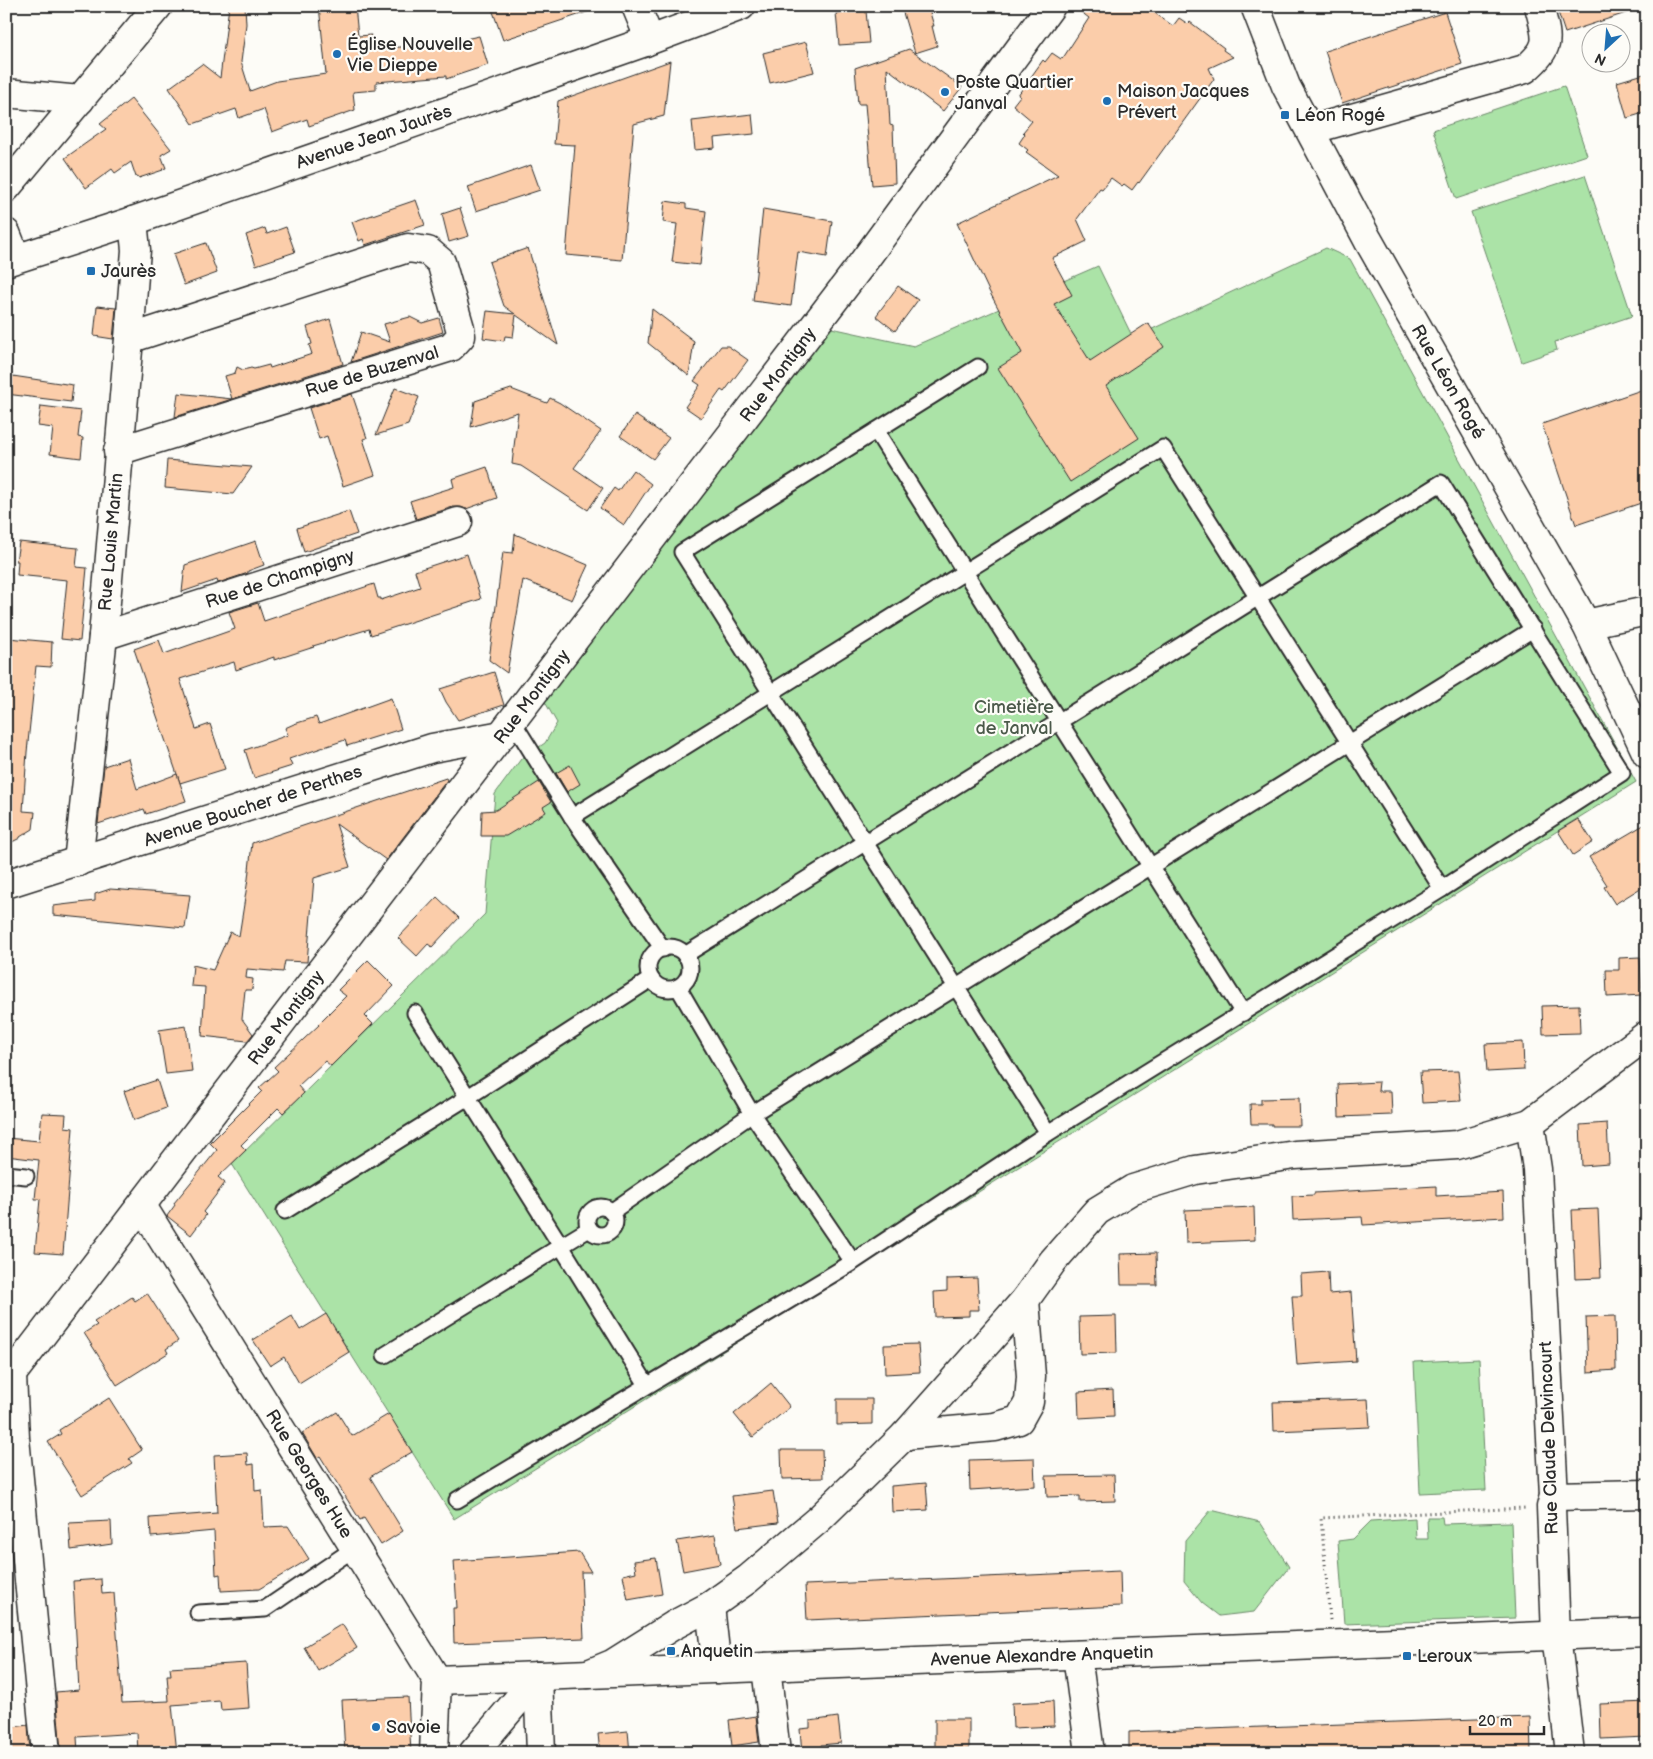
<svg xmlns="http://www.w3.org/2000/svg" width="1653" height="1759" font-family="'Balsamiq Sans',sans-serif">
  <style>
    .green { fill: #abe3a7; stroke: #6b8769 }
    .building { fill: #fbcdaa; stroke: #2b2b2b }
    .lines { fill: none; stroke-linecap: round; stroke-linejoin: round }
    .service-casing { stroke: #2b2b2b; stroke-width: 19 }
    .minor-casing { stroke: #2b2b2b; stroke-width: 31 }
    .tertiary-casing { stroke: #2b2b2b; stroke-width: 31 }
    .path { stroke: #2b2b2b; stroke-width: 3; stroke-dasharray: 1 4; stroke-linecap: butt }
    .service { stroke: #fdfcf7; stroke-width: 15 }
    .minor { stroke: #fdfcf7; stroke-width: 28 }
    .tertiary { stroke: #fdfcf7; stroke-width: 28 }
    .poi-dot { fill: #1f6fb2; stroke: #fdfcf7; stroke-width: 2 }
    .labels { text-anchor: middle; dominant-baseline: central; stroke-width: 4.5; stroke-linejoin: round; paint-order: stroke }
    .poi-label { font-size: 18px; fill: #2b2b2b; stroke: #fdfcf7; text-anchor: start }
    .street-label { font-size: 18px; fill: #2b2b2b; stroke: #fdfcf7 }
    .park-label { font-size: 18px; fill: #4b594a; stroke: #fdfcf7 }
  </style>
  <rect width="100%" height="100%" fill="#fdfcf7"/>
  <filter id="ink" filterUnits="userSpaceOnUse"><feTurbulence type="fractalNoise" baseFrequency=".02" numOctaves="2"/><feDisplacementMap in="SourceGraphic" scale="10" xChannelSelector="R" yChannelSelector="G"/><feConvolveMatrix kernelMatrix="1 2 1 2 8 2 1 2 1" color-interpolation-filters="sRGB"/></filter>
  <g filter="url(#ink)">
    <g class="green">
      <polygon points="1564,86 1587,155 1456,199 1433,130"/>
      <polygon points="1585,175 1632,316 1555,342 1557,350 1522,362 1471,212"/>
      <polygon points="1326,248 1350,259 1636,782 454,1519 232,1164 485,914 495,794 521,759 545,743 557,723 545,702 827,327 914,346 1098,266 1133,338"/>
      <polygon points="1479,1359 1486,1490 1420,1493 1414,1362"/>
      <polygon points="1211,1510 1260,1522 1289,1567 1254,1612 1219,1616 1202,1603 1184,1581 1185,1541"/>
      <polygon points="1427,1517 1442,1517 1443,1524 1511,1522 1515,1618 1344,1624 1338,1541 1353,1539 1371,1521 1415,1518 1416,1539 1428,1539"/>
    </g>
    <g class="building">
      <polygon points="229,6 245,6 246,24 241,62 250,91 277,81 326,74 319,6 355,6 358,36 371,35 373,49 442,44 479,36 488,65 446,79 446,76 376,82 376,90 353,92 355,110 309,126 307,119 272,132 264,109 239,118 236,109 193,124 169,88 202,64 220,78"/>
      <polygon points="491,6 593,6 593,10 503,40"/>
      <polygon points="901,6 928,6 934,26 932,26 937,46 915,53"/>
      <polygon points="1073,6 1145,6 1173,26 1179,18 1188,24 1190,22 1224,48 1223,50 1233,57 1209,68 1214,79 1139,183 1138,182 1132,190 1124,184 1122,186 1111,178 1102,189 1100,188 1077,219 1087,241 1052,258 1072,295 1054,304 1090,361 1148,323 1164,347 1106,386 1139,438 1070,482 998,368 1022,353 988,289 957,223 1058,175 1026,152 1028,150 1019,143 1025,134 1023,132 1032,121 1013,105 1020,96 1018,95 1043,60 1045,62 1052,53 1061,59 1062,57 1063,58 1089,18"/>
      <polygon points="1556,6 1634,6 1635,10 1565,33"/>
      <polygon points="866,11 869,43 839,45 836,13"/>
      <polygon points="1445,12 1462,64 1342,103 1325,51"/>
      <polygon points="806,42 814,72 770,83 763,53"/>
      <polygon points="909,49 962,87 943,111 887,68 890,125 893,126 895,183 872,185 865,104 858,104 855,68"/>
      <polygon points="670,61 664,116 634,124 622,260 566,255 575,145 554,144 558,101"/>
      <polygon points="1647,73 1647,112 1627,118 1617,82"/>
      <polygon points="131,99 171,149 161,155 166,168 162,169 163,170 139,178 138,176 136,177 131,162 115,173 112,169 86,188 65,158 106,129 100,124"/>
      <polygon points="752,114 754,134 714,138 715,148 695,150 692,121"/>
      <polygon points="531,165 540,190 476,211 468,187"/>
      <polygon points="416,200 425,225 365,245 363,239 359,241 352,222"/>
      <polygon points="665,201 686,204 686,208 706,211 700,265 672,262 677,224 663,222"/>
      <polygon points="460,208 469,236 449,242 442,214"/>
      <polygon points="763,209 832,221 827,257 798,252 791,306 753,301"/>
      <polygon points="286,227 295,252 256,265 246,235 265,228 267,234"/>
      <polygon points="206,243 217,273 184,285 173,254"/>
      <polygon points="528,248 534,267 558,345 516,315 513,337 505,336 504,341 483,338 487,311 515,314 504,306 489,262"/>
      <polygon points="898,286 918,300 895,331 876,316"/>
      <polygon points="97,306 116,308 113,339 94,336"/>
      <polygon points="652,309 694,341 689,376 648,343"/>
      <polygon points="410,317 422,323 439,318 443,332 351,362 361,332 390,342 384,324"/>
      <polygon points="330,319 343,364 175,417 178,393 232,399 225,376 235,373 237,367 243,370 251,368 254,369 269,365 270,368 312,354 309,345 312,344 307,327"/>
      <polygon points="721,346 728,346 748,360 724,392 721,390 701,418 685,407 700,385 694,381"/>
      <polygon points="6,375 73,385 71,402 6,394"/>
      <polygon points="395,388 419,397 408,425 376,435"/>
      <polygon points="1647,388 1647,501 1576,525 1542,424"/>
      <polygon points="511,389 547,403 550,398 560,403 601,431 574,468 603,488 588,510 521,466 512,464 518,412 471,427 475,401"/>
      <polygon points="352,394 367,438 363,439 375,475 343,486 327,436 319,439 309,408"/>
      <polygon points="41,406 81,411 78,437 83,438 81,458 50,454 53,428 38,426"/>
      <polygon points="635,415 669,438 653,459 620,436"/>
      <polygon points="167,460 252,467 233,494 165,488"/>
      <polygon points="487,467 497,498 466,509 461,507 453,507 416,519 410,501 454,487 452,479"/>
      <polygon points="633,470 651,484 624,525 600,508 614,488 618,491"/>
      <polygon points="349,511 357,534 304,552 297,528"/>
      <polygon points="515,534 588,565 572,600 523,580 507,673 489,660 503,552 513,553"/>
      <polygon points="256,541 264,565 248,571 248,573 218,583 217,580 182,592 185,565"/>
      <polygon points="19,542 78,548 76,567 87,568 80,641 61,639 67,580 17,575 18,561 16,561"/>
      <polygon points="467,554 481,599 371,635 369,629 313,646 314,647 274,660 274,657 236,670 234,662 180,679 196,729 210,724 225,769 180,783 134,649 159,640 164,654 235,629 229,612 258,603 264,621 374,584 378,598 381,598 381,600 420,587 415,571"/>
      <polygon points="8,638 52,642 51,667 36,666 27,752 23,811 35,812 33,829 20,837 20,838 6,845 6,658"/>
      <polygon points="494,672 504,705 458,720 446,702 440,689"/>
      <polygon points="391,698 401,729 347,746 345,740 289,759 292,766 254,778 245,750 288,735 285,728 294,724 316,717 319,724"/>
      <polygon points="128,758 137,789 177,774 186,801 146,814 144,809 98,824 104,766"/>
      <polygon points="570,765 580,784 567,792 556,773"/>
      <polygon points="446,778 447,780 386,860 336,824 350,867 314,878 307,962 285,961 283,972 247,969 246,978 253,979 252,990 245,990 242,1019 253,1034 247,1041 202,1036 205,987 191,986 193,965 213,970 230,932 239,936 248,879 252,843"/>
      <polygon points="539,782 551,802 543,807 546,812 506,836 481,836 482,811 496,810"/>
      <polygon points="1578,819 1593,842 1573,855 1558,831"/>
      <polygon points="1647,823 1647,884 1615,904 1604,887 1607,885 1589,857"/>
      <polygon points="110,889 190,895 185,928 53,915 53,906 95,901 95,894"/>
      <polygon points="437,897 459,918 432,947 428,944 417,956 398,938"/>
      <polygon points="1640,957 1642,995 1607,997 1606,970 1619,970 1619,958"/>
      <polygon points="368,960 394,986 365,1016 373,1024 331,1066 325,1061 298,1086 304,1093 283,1113 278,1108 241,1145 246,1150 218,1177 225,1183 203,1212 206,1215 191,1235 167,1216 175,1205 174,1203 217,1150 210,1143 262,1091 259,1088 278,1071 274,1067 319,1025 318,1024 346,996 338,990"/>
      <polygon points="1579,1005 1580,1033 1543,1034 1542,1006"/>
      <polygon points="186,1026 192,1071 166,1074 159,1030"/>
      <polygon points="1523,1042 1524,1070 1487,1072 1485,1044"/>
      <polygon points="1458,1071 1461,1101 1422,1103 1420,1072"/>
      <polygon points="157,1080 166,1108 134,1120 124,1091"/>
      <polygon points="1379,1082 1378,1091 1391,1091 1392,1115 1339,1117 1338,1084"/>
      <polygon points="1299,1098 1300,1126 1272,1126 1272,1124 1251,1124 1250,1104 1261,1104 1261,1099"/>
      <polygon points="42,1113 66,1114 65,1127 73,1128 63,1254 35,1252 40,1199 35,1199 39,1160 6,1156 6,1138 39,1141"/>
      <polygon points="1607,1123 1609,1164 1582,1166 1580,1125"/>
      <polygon points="1436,1186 1436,1196 1503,1192 1504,1217 1363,1225 1362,1217 1293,1220 1292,1196 1314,1195 1314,1193"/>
      <polygon points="1254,1207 1255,1240 1186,1243 1185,1210"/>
      <polygon points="1598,1209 1601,1278 1575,1279 1572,1210"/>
      <polygon points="1156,1253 1157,1285 1121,1285 1120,1254"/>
      <polygon points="1328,1272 1329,1294 1351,1292 1356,1361 1297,1365 1292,1296 1302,1296 1301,1274"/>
      <polygon points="977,1278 979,1310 969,1310 969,1316 935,1317 934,1292 947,1291 947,1279"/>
      <polygon points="147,1293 178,1341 166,1349 168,1353 117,1385 84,1333 97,1325 94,1322 132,1297 135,1301"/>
      <polygon points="326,1314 349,1352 299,1383 284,1357 270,1366 253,1340 292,1316 300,1330"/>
      <polygon points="1116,1316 1117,1353 1080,1354 1079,1317"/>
      <polygon points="1615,1316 1616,1370 1588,1372 1586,1317"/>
      <polygon points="918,1344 920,1372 885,1374 884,1345"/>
      <polygon points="771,1383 790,1407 753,1437 734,1414"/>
      <polygon points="1113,1390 1114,1416 1079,1418 1078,1392"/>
      <polygon points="109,1398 142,1450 129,1459 132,1463 82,1495 48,1442 61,1434 59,1430"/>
      <polygon points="837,1399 872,1399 872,1424 837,1425"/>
      <polygon points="1368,1399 1370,1427 1274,1431 1273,1402"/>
      <polygon points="337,1412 352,1436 389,1414 412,1452 370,1477 403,1531 381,1545 364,1518 360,1520 320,1456 317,1458 302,1433"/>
      <polygon points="781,1450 822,1450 823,1478 782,1479"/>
      <polygon points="247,1453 248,1465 254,1464 255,1491 262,1490 264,1527 288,1526 309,1559 259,1589 221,1591 220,1574 216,1575 214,1531 151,1537 150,1518 217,1513 214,1455"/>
      <polygon points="1034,1458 1035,1486 970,1490 969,1460"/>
      <polygon points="1114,1475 1115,1501 1080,1502 1080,1496 1047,1497 1046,1476"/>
      <polygon points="926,1483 928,1510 892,1512 891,1486"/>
      <polygon points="773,1491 778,1523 737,1528 732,1496"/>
      <polygon points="111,1521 112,1544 71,1550 69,1523"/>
      <polygon points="715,1535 720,1564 683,1571 677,1541"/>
      <polygon points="579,1552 591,1572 581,1572 584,1638 454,1643 453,1608 457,1608 454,1561"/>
      <polygon points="656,1558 662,1594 628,1600 623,1575 636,1572 634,1561"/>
      <polygon points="1120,1571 1121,1606 807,1620 805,1585"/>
      <polygon points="101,1579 102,1594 114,1593 122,1703 169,1701 167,1675 171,1675 170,1668 246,1663 249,1708 221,1710 220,1701 172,1705 177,1753 138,1753 137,1733 77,1737 78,1753 61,1753 56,1692 79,1690 73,1581"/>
      <polygon points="342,1624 357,1648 318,1671 304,1647"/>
      <polygon points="408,1697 411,1753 345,1753 342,1700"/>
      <polygon points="1053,1701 1054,1726 1013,1728 1012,1703"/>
      <polygon points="1647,1702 1647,1737 1601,1739 1600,1704"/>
      <polygon points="756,1716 759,1742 732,1746 729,1720"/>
      <polygon points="838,1717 841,1743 821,1745 822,1753 802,1753 800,1729 810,1728 810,1721"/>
      <polygon points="1530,1717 1531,1753 1129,1753 1129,1732"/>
      <rect x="935" y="1719" width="34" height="31"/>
      <polygon points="28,1725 30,1753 6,1753 6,1728"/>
      <polygon points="628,1731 630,1753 600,1753 598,1734"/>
    </g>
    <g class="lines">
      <g class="service-casing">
        <g id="service">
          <polyline points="978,367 682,552 1048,1133"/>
          <polyline points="876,431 1243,1013"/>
          <polyline points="572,817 663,949"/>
          <circle cx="669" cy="968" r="21"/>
          <polyline points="685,955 1441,483 1622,773 1442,889"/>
          <polyline points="678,987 752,1114 853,1262"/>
          <polyline points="6,1174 26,1176"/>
          <circle cx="601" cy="1221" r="14"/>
          <polyline points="285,1211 468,1097 651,979"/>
          <polyline points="611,1212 752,1114 1533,629"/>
          <polyline points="589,1229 561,1246 647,1385"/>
          <polyline points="385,1355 561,1246 415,1013"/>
          <polyline points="457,1500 853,1262 1048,1133 1442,889 1163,448 572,817 513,722"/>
          <polyline points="198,1613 265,1609 355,1548"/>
        </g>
      </g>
      <g class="minor-casing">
        <g id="minor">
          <polyline points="636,6 645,28 645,42"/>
          <polyline points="1255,6 1286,86 1368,240 1586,624 1647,754"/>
          <polyline points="6,93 80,100"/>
          <path d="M1310,130l215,-61c28,-23 22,-31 14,-63"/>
          <polyline points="6,188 158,6"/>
          <polyline points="6,233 16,258"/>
          <polyline points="118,451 451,347 461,336 460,328 441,262 428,251 408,248 129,339"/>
          <polyline points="1586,624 1647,611"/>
          <polyline points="103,636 458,522"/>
          <polyline points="78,862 103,636 129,339 136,250 133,221"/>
          <polyline points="6,884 432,748 502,735"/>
          <polyline points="1530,1123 1537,1169 1554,1496 1551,1507 1556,1635 1570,1753"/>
          <polyline points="142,1206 437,1680 434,1753"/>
          <polyline points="12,1376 15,1438 46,1753"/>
          <polyline points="6,1382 861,265 1051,6"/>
          <polyline points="905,1435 995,1427 1019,1420 1029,1402 1031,1376 1025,1300"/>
          <polyline points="1554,1496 1647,1494"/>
          <polyline points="710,1606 717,1669"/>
          <polyline points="1077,1655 1090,1753"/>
          <polyline points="766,1667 776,1753"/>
          <polyline points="588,1674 612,1664 674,1625 710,1606 748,1579 820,1518 905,1435 1025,1300 1053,1261 1097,1211 1133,1189 1195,1170 1295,1155 1457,1145 1530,1123 1647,1035"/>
          <polyline points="538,1676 541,1753"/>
          <polyline points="437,1680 1647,1632"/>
          <polyline points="473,1753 538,1676"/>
        </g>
      </g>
      <g class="tertiary-casing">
        <polyline id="tertiary" points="6,262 133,221 645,42 741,6"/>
      </g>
      <polyline class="path" points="1330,1620 1321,1518 1526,1508"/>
      <use href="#service" class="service"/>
      <use href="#minor" class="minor"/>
      <use href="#tertiary" class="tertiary"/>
    </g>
  </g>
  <g class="poi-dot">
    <circle cx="337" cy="54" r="5"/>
    <circle cx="945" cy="92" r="5"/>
    <circle cx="1107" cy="101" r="5"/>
    <rect x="1280" y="110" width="10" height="10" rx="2.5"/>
    <rect x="86" y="266" width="10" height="10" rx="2.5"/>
    <rect x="666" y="1646" width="10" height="10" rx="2.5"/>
    <rect x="1402" y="1651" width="10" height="10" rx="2.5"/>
    <circle cx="376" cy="1727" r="5"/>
  </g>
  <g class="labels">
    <g class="poi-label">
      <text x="347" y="44">Église Nouvelle<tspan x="347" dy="21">Vie Dieppe</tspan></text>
      <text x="955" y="82">Poste Quartier<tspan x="955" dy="21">Janval</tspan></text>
      <text x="1117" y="91">Maison Jacques<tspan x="1117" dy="21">Prévert</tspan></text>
      <text x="1295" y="115">Léon Rogé</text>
      <text x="101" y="271">Jaurès</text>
      <text x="681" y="1651">Anquetin</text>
      <text x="1417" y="1656">Leroux</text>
      <text x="386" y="1727">Savoie</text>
    </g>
    <g class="street-label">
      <text transform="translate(374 137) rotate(-19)">Avenue Jean Jaurès</text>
      <text transform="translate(372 372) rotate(-17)">Rue de Buzenval</text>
      <text transform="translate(778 375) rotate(-53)">Rue Montigny</text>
      <text transform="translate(1448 382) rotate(60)">Rue Léon Rogé</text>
      <text transform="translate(111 542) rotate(-85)">Rue Louis Martin</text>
      <text transform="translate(280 579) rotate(-18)">Rue de Champigny</text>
      <text transform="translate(532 697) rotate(-53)">Rue Montigny</text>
      <text transform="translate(253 806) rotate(-18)">Avenue Boucher de Perthes</text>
      <text transform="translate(286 1018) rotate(-53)">Rue Montigny</text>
      <text transform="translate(1549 1438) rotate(-92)">Rue Claude Delvincourt</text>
      <text transform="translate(309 1474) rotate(58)">Rue Georges Hue</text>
      <text transform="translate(1042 1656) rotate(-2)">Avenue Alexandre Anquetin</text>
    </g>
    <g class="park-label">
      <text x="1014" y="707">Cimetière<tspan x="1014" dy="21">de Janval</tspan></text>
    </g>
  </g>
  <rect width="1653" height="1759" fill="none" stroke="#fdfcf7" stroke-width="25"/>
  <rect x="12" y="12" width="1628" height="1734" fill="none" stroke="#2b2b2b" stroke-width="2" filter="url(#ink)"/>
  <g transform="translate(1606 48) rotate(206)"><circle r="24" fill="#fdfcf7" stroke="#a9a8a5"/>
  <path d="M0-4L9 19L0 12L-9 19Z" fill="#1f6fb2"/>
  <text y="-8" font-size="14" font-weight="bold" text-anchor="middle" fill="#2b2b2b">N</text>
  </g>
  <path d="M1470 1726v8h74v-8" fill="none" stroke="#2b2b2b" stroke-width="2.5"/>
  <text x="1478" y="1726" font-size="15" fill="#2b2b2b" stroke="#fdfcf7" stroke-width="4" paint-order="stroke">20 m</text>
</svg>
